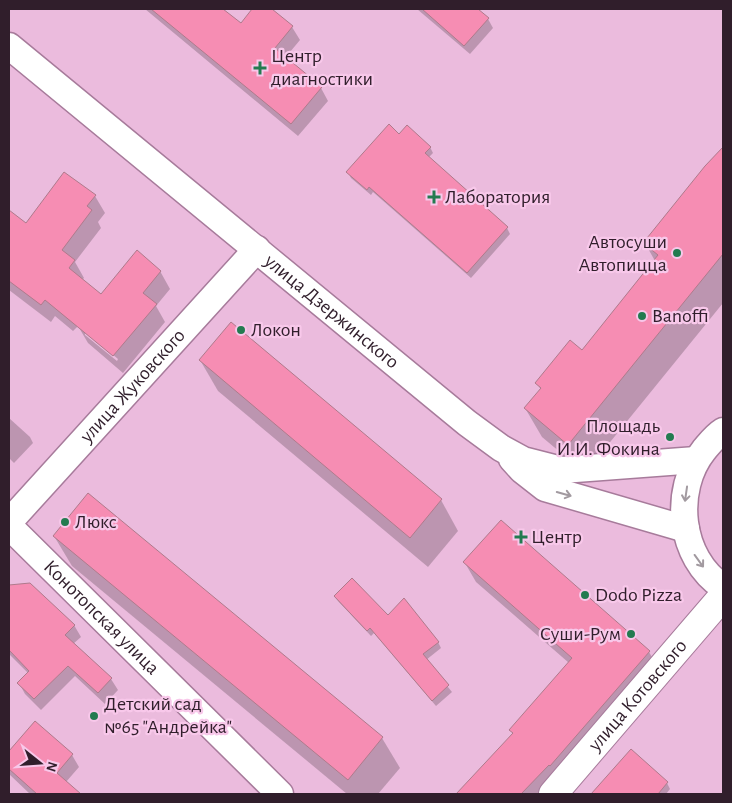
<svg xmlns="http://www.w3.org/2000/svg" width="732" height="803" font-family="'Alegreya Sans',sans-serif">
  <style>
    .shadow { fill: #0003; fill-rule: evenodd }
    .building { fill: #f68db3; stroke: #af7a8c }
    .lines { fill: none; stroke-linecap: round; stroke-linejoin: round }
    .minor-casing { stroke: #a77b9b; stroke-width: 29 }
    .tertiary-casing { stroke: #a77b9b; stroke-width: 30 }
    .minor { stroke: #fff; stroke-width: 26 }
    .tertiary { stroke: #fff; stroke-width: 28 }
    .oneway { stroke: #a29aa0 }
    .poi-dot { fill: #237b50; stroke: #f8c8ea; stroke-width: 2 }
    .labels { text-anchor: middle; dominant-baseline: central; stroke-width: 4.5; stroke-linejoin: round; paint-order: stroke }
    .poi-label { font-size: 20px; fill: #301e2b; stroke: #f8c8ea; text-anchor: start }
    .street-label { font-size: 20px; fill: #301e2b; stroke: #f8c8ea }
  </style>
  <rect width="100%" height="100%" fill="#ebbbdd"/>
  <g class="shadow">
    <polygon points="145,9 221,9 241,25 254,9 270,9 292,27 300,40 285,58 321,88 328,101 298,136"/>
    <polygon points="417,9 476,9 488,19 493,28 470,54"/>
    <polygon points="430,147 433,153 428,158 507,228 510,234 471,278 373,192 371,195 351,178 348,172"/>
    <polygon points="723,148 723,303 585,473 542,437 525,408 541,390 537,383 582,352 655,261 645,243 706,167"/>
    <path d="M95,196l10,17 -7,9 3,6 -26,34 9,16 -2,2 19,15 59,-24 10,18 -14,17 9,16 -42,51 -35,-30 -10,-17 -5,5 -18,-15 -4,6 -42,-32v-79l18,14zM85,331l33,28 -1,2 -32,-26z"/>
    <polygon points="200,360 441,500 458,531 428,567 218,391"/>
    <polygon points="9,418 30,437 33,443 14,463 9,458"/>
    <polygon points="54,536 382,738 400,768 378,794 347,794 72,566"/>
    <polygon points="465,563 649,652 660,671 550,794 458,794 513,735 511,730 569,663 476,582"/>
    <polygon points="30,584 74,625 81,637 73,644 111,679 118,690 105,704 75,676 41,710 25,694 19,683 28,673 9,654 9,586"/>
    <polygon points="335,597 388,616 438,642 441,648 426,660 452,692 436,706 374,633 371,636 339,602"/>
    <polygon points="35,723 72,755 79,767 66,782 80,794 30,794 9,774 9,753"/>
    <polygon points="631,751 667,783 670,789 666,794 596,794 595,792"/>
  </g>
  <g class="building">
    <polygon points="151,9 223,9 241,23 252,9 272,9 293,26 275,48 322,87 291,124"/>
    <polygon points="422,9 478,9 489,18 464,46"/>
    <polygon points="389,124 399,134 407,125 431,147 425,153 508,227 467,273 369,187 367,190 346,172"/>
    <polygon points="723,147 723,254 568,445 524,408 541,388 535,383 570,340 582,350 658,255 643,243 705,166"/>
    <polygon points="64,172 96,195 87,206 92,210 62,250 75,260 69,268 101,294 137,250 161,271 143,293 157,304 113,356 45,300 41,305 9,281 9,210 26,223"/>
    <polygon points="231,322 442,499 410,538 199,360"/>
    <polygon points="88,493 383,737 348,780 53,536"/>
    <polygon points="501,520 650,651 550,766 549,765 521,794 456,794 513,733 509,730 572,658 463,562"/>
    <polygon points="352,578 388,615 404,598 439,642 423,654 449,685 432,701 370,628 367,631 334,596"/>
    <polygon points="30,583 75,625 65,635 112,678 98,693 68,666 34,699 17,683 29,671 9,650 9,585"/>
    <polygon points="35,721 73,754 57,773 81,794 37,794 9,769 9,751"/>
    <polygon points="631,749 668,782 658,794 591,794"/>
  </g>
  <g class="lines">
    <g class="minor-casing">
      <g id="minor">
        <path id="s1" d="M9,46l458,377 34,25 22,12 39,10 134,-10"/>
        <path d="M723,431c-8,5 -13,12 -19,19 -32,40 -25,108 19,137"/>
        <polyline points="512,459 522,470 545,488 686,529"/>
        <path id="s2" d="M9,522l248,-273"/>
        <path id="s3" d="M9,526l271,268"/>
      </g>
    </g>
    <g class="tertiary-casing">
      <g id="tertiary">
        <path id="s4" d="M553,794l170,-198"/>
      </g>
    </g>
    <use href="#minor" class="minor"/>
    <use href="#tertiary" class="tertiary"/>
  </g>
  <defs><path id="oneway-shaft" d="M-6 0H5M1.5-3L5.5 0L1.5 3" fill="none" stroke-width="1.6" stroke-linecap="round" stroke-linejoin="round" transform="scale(1.25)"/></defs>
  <g class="oneway">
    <use href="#oneway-shaft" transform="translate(564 494) rotate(16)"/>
    <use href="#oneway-shaft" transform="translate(686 494) rotate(98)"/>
    <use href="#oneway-shaft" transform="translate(699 561) rotate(54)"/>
  </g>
  <g class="poi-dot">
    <path d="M257.5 60.5h5v5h5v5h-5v5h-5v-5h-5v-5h5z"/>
    <path d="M431.5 189.5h5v5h5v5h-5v5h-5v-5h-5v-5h5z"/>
    <circle cx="677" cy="253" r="5"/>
    <circle cx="642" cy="316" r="5"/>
    <circle cx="241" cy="330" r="5"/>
    <circle cx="670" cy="437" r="5"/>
    <circle cx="65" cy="522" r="5"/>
    <path d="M518.5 529.5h5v5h5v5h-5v5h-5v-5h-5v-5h5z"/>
    <circle cx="585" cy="595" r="5"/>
    <circle cx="631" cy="634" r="5"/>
    <circle cx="94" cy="716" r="5"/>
  </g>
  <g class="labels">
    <g class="poi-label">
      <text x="271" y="56">Центр<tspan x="271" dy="23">диагностики</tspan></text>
      <text x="445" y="197">Лаборатория</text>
      <text x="667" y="242" text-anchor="end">Автосуши<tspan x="667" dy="23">Автопицца</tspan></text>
      <text x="652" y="316">Banoffi</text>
      <text x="251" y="330">Локон</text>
      <text x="660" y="426" text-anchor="end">Площадь<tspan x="660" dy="23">И.И. Фокина</tspan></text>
      <text x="75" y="522">Люкс</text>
      <text x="531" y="537">Центр</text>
      <text x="595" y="595">Dodo Pizza</text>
      <text x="621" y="634" text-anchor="end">Суши-Рум</text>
      <text x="104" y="704">Детский сад<tspan x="104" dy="23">№65 "Андрейка"</tspan></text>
    </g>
    <g class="street-label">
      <text stroke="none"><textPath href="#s1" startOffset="418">улица Дзержинского</textPath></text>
      <text stroke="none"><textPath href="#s2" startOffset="184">улица Жуковского</textPath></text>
      <text stroke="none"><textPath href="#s3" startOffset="130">Конотопская улица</textPath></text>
      <text stroke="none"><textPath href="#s4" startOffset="130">улица Котовского</textPath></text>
    </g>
  </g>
  <rect width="732" height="803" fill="none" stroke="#301e2b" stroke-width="20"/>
  <g transform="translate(40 763) rotate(107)" stroke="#f8c8ea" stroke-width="4" paint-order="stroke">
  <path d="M0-4L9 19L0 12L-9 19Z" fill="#301e2b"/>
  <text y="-8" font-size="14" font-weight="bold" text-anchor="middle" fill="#301e2b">N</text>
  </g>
</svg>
